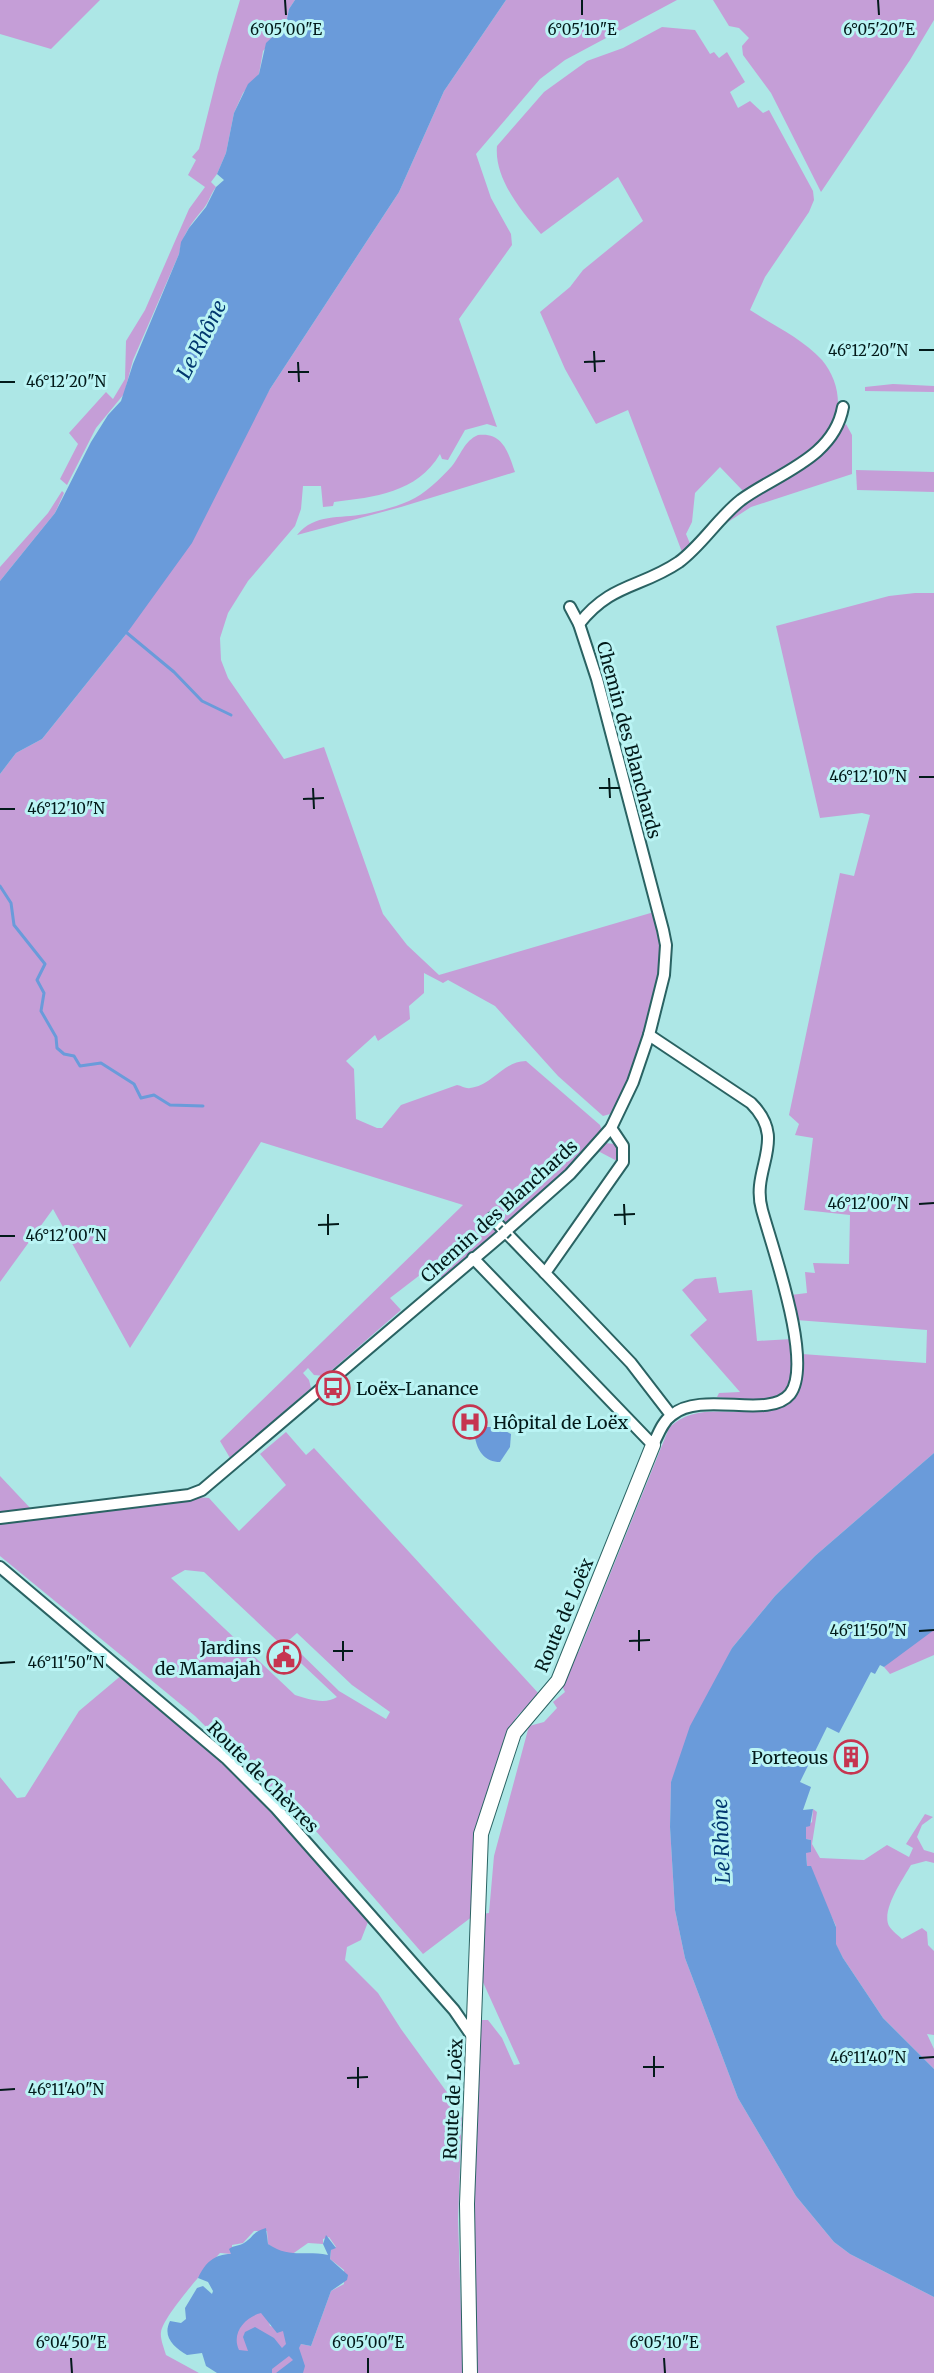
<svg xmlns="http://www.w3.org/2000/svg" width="934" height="2373" font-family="Merriweather,serif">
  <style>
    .green { fill: #c59ed7; fill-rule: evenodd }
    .water { fill: #6a9bda; fill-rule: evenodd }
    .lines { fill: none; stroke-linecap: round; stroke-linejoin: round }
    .stream { stroke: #6a9bda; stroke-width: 3 }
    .minor-casing { stroke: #2a6363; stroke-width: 14 }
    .tertiary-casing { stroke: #2a6363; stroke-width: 16 }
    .minor { stroke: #fff; stroke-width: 10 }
    .tertiary { stroke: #fff; stroke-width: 14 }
    .minor-bridge-casing { stroke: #2a6363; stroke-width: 14; stroke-linecap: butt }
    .minor-bridge { stroke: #fff; stroke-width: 10 }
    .ticks { fill: none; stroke: #031a1a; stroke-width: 2 }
    .labels { text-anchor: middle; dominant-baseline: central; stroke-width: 6; stroke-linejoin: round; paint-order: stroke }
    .street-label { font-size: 18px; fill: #031a1a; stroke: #baf4f4 }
    .poi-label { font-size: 18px; fill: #031a1a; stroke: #baf4f4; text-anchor: start }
    .water-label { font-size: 20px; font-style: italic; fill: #02376f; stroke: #baf4f4 }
    .ticks-label { font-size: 15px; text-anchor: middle; fill: #031a1a; stroke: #baf4f4; stroke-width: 6; stroke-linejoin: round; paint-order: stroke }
  </style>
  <rect width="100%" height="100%" fill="#ade7e6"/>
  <g class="green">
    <polygon points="0,0 100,0 51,49 0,34"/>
    <path d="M240,0h55l-6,9 -3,15 -23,27 -4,23 -16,19 -9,20 -8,40 -9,21 -6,8 5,5c-5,6 -7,15 -12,21 -12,14 -22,27 -25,46l-46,106 -9,34 -28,34 -29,57 -7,-6 18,-35 -9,-11 37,-41 7,7 12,-20 1,-38 19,-31 44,-101 16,-22 -17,-12 8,-15 -4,-3 7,-8 19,-76z"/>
    <path d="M506,0h171l-112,60 -25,19 -64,75 15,44 20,36 1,11 -53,74 38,108 -10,-3 -22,6 -17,30 -6,-1 -2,-5c-23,39 -66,43 -106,48l-1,4 -10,1 -2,-21h-18l-2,23 -6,17 -47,55 -20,32 -8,25 1,22 7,18 56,81 40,-12 59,167 24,31 32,30 215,-63 7,29v21l-20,83 -16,41 -15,28 -7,2 -45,-40 -63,-70 -47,-26 -5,3 -19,-10v20l-15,13 1,13 -32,22 -3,-6 -29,26 8,8 2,50 21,9h5l19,-23 56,-20c5,1 9,4 13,3 22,-2 33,-27 56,-27l74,64 2,6 -36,41 -124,106 -9,-13 -43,33 11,12 -76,66 -11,-1 -6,-7 -5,5 6,7 2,8 -81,70 -10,-17 243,-236 -202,-63 -131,206 -77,-139 -53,73v-508l16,-21 26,-14 85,-106 143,-244 129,-197 45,-101z"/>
    <polygon points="713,0 934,0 934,20 910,60 821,192 771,93 743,55 742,46 749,38 739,28 729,26"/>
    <path d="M662,27l33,3 15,24 4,-2 5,6 8,-6 18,30 -15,10 8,16 12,-7 13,12 6,-3 44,81 1,9 -5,12 -44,65 -15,33c23,15 53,29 72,50 20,24 23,60 -1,83 -21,21 -51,34 -77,49l-24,-25 -25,26 -3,29 -6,12 5,12 -9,6 -54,-142 -32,14 -31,-55 -25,-57 30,-25 13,-17 60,-49 -25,-44 -77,57c-20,-24 -47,-55 -44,-88l47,-54 43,-31 36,-13z"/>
    <polygon points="893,384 934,386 934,392 865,391 865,387"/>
    <polygon points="846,424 852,435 852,474 751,507 708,535"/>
    <path d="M478,435c25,-3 30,17 37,37l-114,35 -104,28c18,-22 42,-16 68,-21 14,-3 31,-7 44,-13 16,-7 31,-22 43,-35 9,-11 12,-25 26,-31z"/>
    <polygon points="856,470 934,472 934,492 857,490"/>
    <polygon points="62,491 64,493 55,513 0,581 0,567 48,513"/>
    <path d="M915,593h19v860l-119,103 -40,40 -43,52 -61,134 -1,45 5,83 10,48 53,140 58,98 38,46 16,12 84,43v76h-459l-3,-168 9,-185h7l14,18 12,27 6,-1 -38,-84v-66l7,-1 5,-57 35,-130 15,-4 13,-14 -4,-6 12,-10 -4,-8 10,-23 8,-10 90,-223c23,-23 53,-15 82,-16l-2,-11 -32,-4 2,-4 21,-1 -50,-57 17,-15 -25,-30 13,-11 21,-2 3,16 33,-3 5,51 35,-2 10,15 124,9 1,-33 -131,-10 -5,-25 16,-2 -2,-21 10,1 -2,-10 36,1 1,-49 -46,-5 9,-72 -18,-3 4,-11 -10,-9 51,-242 14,3 16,-61 -8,-2 -42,5 -44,-192 113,-30z"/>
    <polygon points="605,1143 615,1144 618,1154 617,1161 598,1151"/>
    <path d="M286,1432l20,23 8,-7 226,247 -22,20 -12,19 -26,83 -6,26 -1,73 -50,38 -148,-170 -7,4 -73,-72 -195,-160v-33l196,-26 13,1 30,33 47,-46 -26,-31zM185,1570l19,2 133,125c-12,8 -29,2 -42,-2l-124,-117zM297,1633l55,52 38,27 -4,7 -47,-28 -51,-50z"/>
    <polygon points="0,1476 32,1510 0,1514"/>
    <polygon points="934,1622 934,1655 890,1674 884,1667"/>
    <path d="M123,1674l102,88 42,43 101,117 -7,18 -14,7 -2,13 33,33 23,36 61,84 -4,106 5,154h-220l14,-20 41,-5 3,-4 10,2 20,-55 13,-7v-14l-14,-11 1,-9 5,-3 -7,-10 -6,2v5l-15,-1 -17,12 -12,-3 -11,-8 -1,-13h-13l-11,12 -11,2v9l-12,-1c-11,12 -57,63 -59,79 -1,7 3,16 5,23l33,18h-199v-596l17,21 8,-1 54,-86z"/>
    <path d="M813,1809l4,3 -5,32 8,14 44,2 23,-15 22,12 4,-9 -7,-4 19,-30 8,3 -11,8 -5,12 7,13 10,3v10l-8,-2 -15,4c-8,14 -30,45 -22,61 3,5 9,9 13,13l20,-11 5,4 1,13 6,6v84l-7,-1 7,15v20l-51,-51 -40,-60 -7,-13v-19l-29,-60 -1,-13 5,-13 -5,-1v-12l6,-5z"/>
    <polygon points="252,2312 266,2312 270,2326 291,2331 284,2353 235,2352 236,2328"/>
  </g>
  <g class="water">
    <polygon points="295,0 506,0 444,91 399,192 270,389 192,543 127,633 42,739 16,753 0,774 0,581 55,513 91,442 108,415 121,401 133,364 179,254 181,242 189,228 206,207 216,187 224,180 217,174 226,153 234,113 248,84 259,74 266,43 286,24 289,9"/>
    <path d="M485,1427h13l13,7 -1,13 -10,15c-15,0 -22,-10 -25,-24z"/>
    <polygon points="934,1453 934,1630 884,1667 880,1665 875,1674 871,1672 839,1733 827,1727 800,1782 811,1787 803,1810 813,1809 810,1826 806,1827 806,1839 811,1840 811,1852 806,1853 807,1866 811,1866 836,1927 836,1944 843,1958 883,2018 934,2069 934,2297 850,2254 834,2242 796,2196 738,2098 685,1958 675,1910 670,1827 671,1782 690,1726 732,1648 775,1596 815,1556"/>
    <path d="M266,2228l2,16c22,15 36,6 60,11l-5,-11 3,-9 10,13 -5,2 -1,9 18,16 -1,5 -16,11 -20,55 -10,-2 -2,4 6,18 -2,7h-27l17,-13 -4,-4 -17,13v4h-55l-11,-7 -4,-13 -15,2c-13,-8 -25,-18 -17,-34l11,2 5,-4 -1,-11 12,-20 6,-2 9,8 1,-3 -5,-9 -10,-4c7,-15 16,-24 33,-24l-2,-5c5,-4 10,-3 15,-6 10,-6 8,-11 22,-15zM261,2313l16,20 6,-2 3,13 -4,4 -8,-10 -19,-11 -10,5 -2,5 5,14 -9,-1c-8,-17 6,-33 22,-37z"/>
  </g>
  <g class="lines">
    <g class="stream">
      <polyline points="127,633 174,672 202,701 231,715"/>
      <polyline points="0,886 11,903 14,925 45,964 37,980 44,993 41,1011 56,1037 57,1048 64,1054 74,1056 80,1066 101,1063 134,1084 141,1098 154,1095 170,1105 203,1106"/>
    </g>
    <g class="minor-casing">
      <g id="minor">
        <path d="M579,624c32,-41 62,-36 100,-62 23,-17 39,-44 62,-62 37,-27 93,-42 102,-93"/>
        <polyline points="611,1128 623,1146 623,1162 545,1273 631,1363 671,1415"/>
        <polyline points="492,1218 545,1273"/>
        <polyline points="507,1230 570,1174 611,1128 633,1082 649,1035 664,975 666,945 663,930 597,679 579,624 570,607"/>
        <path d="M473,1258l180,187c5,-10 9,-23 19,-30 30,-25 97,5 118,-21 24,-31 -18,-147 -28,-184 -12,-42 27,-69 -11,-107l-102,-68"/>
        <polyline points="0,1518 189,1495 202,1490 503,1234"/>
        <polyline points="0,1567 227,1759 276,1808 454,2010 474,2039"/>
      </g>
    </g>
    <g class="tertiary-casing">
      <polyline id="tertiary" points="470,2373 467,2204 481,1834 514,1733 558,1681 653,1445"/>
    </g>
    <use href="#minor" class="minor"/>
    <use href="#tertiary" class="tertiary"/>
    <g class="minor-bridge-casing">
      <polyline id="minor-bridge" points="503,1234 507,1230"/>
    </g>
    <use href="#minor-bridge" class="minor-bridge"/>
  </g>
  <path class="ticks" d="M285,0l1,15M582,0v15M878,0l1,15M919,350h15M594,351l1,21M298,362l1,20M584,362l21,-1M288,372h21M0,382h15M919,777h15M609,778l1,20M313,788l1,21M599,788h21M303,799l21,-1M0,809h15M624,1204l1,21M919,1204l15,-1M328,1214v21M614,1215l21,-1M318,1225l21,-1M0,1236h15M639,1630v21M919,1631l15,-1M343,1641v20M629,1641l21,-1M333,1651h20M0,1663l15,-1M654,2056v21M919,2058l15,-1M358,2067v21M643,2067h21M347,2078l21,-1M0,2090l15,-1M71,2358l1,15M368,2358v15M664,2358l1,15"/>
  <defs>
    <g id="bus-ring" transform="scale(1.725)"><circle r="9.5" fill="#baf4f4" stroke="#c63550" stroke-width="1.5"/><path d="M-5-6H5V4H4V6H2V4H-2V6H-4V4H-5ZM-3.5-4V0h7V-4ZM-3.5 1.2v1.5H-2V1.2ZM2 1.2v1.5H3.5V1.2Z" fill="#c63550"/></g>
    <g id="hospital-ring" transform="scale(1.725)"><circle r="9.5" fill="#baf4f4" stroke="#c63550" stroke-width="1.5"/><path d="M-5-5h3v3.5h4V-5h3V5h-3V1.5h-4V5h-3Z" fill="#c63550"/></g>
    <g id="civic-ring" transform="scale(1.725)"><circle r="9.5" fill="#baf4f4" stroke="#c63550" stroke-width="1.5"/><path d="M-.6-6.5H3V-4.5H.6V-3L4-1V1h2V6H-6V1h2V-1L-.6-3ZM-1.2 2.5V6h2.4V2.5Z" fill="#c63550"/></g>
    <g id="building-ring" transform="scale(1.725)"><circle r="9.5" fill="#baf4f4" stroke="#c63550" stroke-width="1.5"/><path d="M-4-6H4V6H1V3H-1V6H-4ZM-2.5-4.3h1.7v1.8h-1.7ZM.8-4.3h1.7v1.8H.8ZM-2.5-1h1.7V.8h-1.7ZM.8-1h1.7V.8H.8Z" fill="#c63550"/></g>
  </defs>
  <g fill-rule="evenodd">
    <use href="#bus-ring" x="333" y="1388"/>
    <use href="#hospital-ring" x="470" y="1422"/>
    <use href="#civic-ring" x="284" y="1657"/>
    <use href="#building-ring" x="851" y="1757"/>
  </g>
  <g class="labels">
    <g class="street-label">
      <text transform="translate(629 740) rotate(75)">Chemin des Blanchards</text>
      <text transform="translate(499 1211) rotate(-42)">Chemin des Blanchards</text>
      <text transform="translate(564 1615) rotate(-67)">Route de Loëx</text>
      <text transform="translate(263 1777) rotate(45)">Route de Chèvres</text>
      <text transform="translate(453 2099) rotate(-87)">Route de Loëx</text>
    </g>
    <g class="poi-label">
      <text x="356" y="1388">Loëx-Lanance</text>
      <text x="493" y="1422">Hôpital de Loëx</text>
      <text x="261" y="1647" text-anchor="end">Jardins<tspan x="261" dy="21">de Mamajah</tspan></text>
      <text x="828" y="1757" text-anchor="end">Porteous</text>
    </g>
    <g class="water-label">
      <text transform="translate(201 339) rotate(-63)">Le Rhône</text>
      <text transform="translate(721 1841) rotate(-92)">Le Rhône</text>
    </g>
  </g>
  <g class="ticks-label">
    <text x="286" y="35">6°05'00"E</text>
    <text x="582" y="35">6°05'10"E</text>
    <text x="879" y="35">6°05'20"E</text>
    <text x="868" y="356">46°12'20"N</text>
    <text x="66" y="387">46°12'20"N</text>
    <text x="868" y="782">46°12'10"N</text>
    <text x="66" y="814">46°12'10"N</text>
    <text x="868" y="1209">46°12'00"N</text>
    <text x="66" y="1241">46°12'00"N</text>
    <text x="868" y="1636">46°11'50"N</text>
    <text x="66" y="1668">46°11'50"N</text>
    <text x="868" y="2063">46°11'40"N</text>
    <text x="66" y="2095">46°11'40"N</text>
    <text x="71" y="2348">6°04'50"E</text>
    <text x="368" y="2348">6°05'00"E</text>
    <text x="664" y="2348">6°05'10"E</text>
  </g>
</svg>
